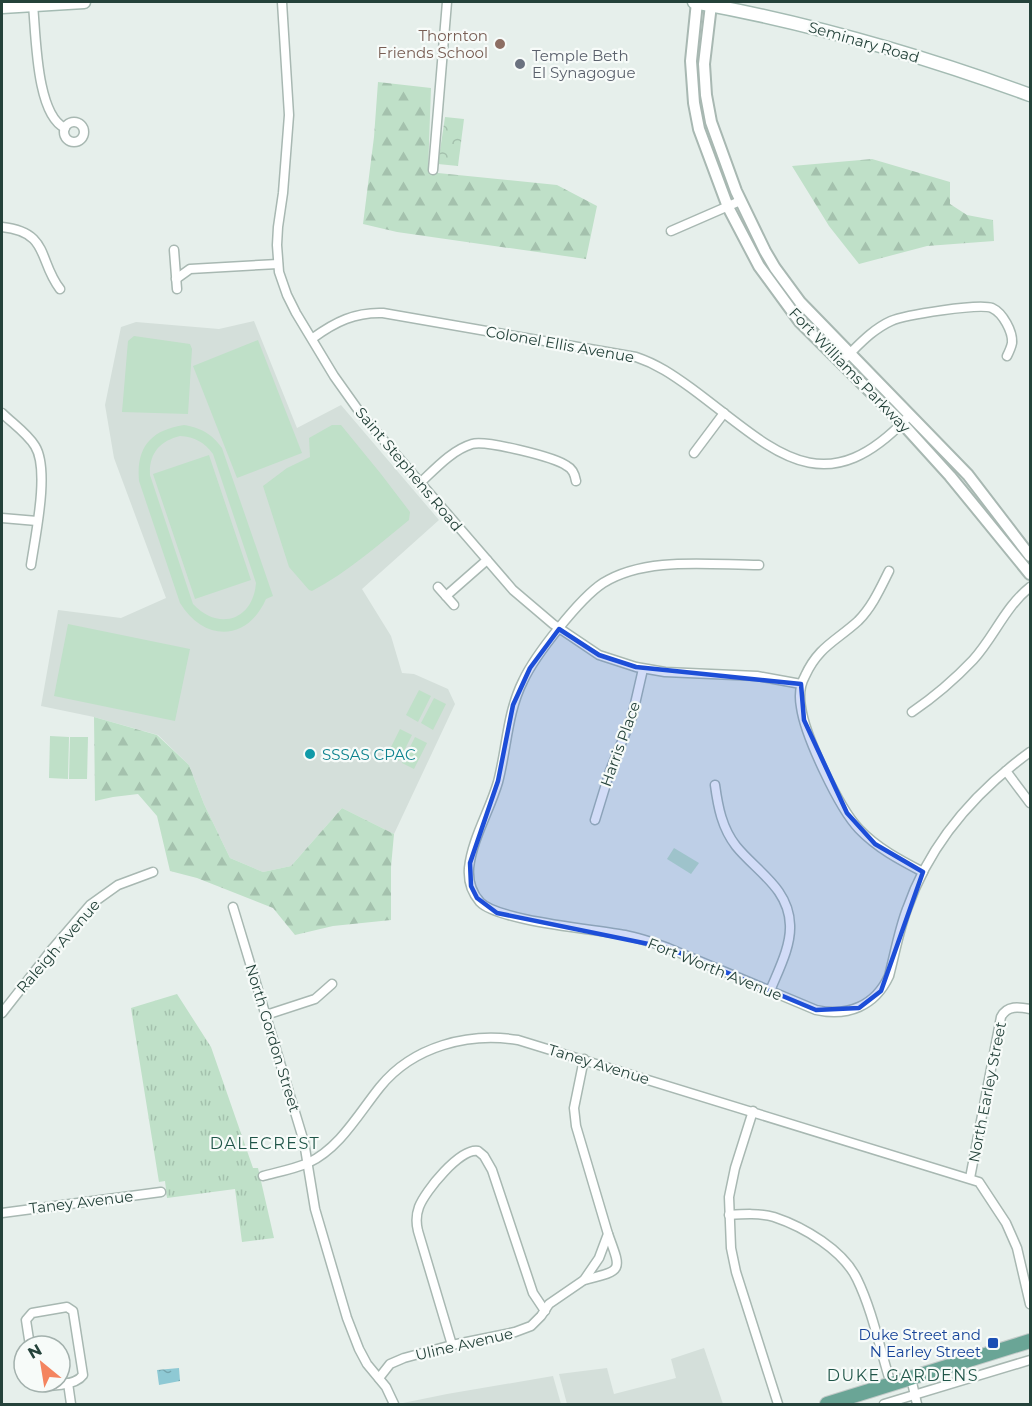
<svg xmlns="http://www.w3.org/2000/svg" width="1032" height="1406" font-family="Montserrat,sans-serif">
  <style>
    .built { fill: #d4dfda }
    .grass { fill: url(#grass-tufts) }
    .forest { fill: url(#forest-firs) }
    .park { fill: url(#park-crowns) }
    .garden { fill: #bfe0c8; fill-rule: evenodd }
    .water { fill: url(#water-ripples) }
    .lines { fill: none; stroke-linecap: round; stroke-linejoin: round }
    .minor-casing { stroke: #a8b8b2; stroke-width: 11 }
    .tertiary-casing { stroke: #a8b8b2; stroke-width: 14 }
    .secondary-casing { stroke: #a4bbb3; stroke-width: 15 }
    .primary-casing { stroke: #c2cac8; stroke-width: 16 }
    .minor { stroke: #fff; stroke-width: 8 }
    .tertiary { stroke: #fff; stroke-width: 10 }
    .secondary { stroke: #fff; stroke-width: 12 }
    .primary { stroke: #6aa596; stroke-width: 14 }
    .marked { fill: #1d4ed8; fill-opacity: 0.2; stroke: #1d4ed8; stroke-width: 4.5; stroke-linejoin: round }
    .education-dot { fill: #8d6e63; stroke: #f7fbf9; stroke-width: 2 }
    .worship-dot { fill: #6b7280; stroke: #f7fbf9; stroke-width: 2 }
    .culture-dot { fill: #0f9aa8; stroke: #f7fbf9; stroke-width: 2 }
    .transit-dot { fill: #1a4fb4; stroke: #f7fbf9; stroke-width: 2 }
    .labels { text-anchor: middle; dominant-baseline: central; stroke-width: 4.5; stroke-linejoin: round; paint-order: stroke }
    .education-label { font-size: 15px; fill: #785e54; stroke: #f7fbf9; text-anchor: end }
    .street-label { font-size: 15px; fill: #24423a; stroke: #f7fbf9 }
    .worship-label { font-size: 15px; fill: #5b616d; stroke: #f7fbf9; text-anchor: start }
    .culture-label { font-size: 15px; fill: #0d838f; stroke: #f7fbf9; text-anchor: start }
    .transit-label { font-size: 15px; fill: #164399; stroke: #f7fbf9; text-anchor: end }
    .neighbourhood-label { font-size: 16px; letter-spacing: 1.5px; fill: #1f5548; stroke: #f7fbf9 }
  </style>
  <defs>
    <pattern id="grass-tufts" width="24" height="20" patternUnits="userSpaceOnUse" patternTransform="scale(1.5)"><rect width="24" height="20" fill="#bfe0c8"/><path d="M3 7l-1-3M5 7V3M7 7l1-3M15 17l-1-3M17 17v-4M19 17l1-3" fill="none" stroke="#a4c1ad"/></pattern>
    <pattern id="forest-firs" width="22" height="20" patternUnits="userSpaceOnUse" patternTransform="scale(1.5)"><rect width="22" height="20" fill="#bfe0c8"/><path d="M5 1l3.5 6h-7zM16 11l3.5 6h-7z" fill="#a4c1ad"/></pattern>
    <pattern id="park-crowns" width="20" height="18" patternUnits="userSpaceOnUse" patternTransform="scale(1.5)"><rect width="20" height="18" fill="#bfe0c8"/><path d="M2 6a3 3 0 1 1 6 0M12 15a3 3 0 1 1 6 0" fill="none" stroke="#a4c1ad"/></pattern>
    <pattern id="water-ripples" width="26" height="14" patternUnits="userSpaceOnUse" patternTransform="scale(1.5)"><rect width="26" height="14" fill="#8ec9d4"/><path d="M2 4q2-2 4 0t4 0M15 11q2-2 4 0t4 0" fill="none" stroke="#74a5ad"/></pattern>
  </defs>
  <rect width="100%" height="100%" fill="#e6efeb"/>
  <g class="built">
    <polygon points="254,321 297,428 341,405 439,520 362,589 391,636 402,673 414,674 448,689 455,704 394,834 342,808 291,866 263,872 230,858 204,804 189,765 158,735 94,717 41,706 58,610 121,618 166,598 114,458 105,405 121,327 136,322 219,329"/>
    <polygon points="704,1348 723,1404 567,1404 559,1374 607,1368 614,1394 676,1378 671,1359"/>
    <polygon points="553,1376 561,1404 398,1404 447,1394"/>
  </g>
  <polygon class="grass" points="177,994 211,1047 253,1168 258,1168 274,1238 242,1242 235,1189 167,1198 165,1181 159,1182 131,1008"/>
  <g class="forest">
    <polygon points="378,82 431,88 428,172 557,185 597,206 586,259 397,232 363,224 374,137"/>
    <polygon points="872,159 950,182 950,204 967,215 993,220 994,241 927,246 859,264 829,226 792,166"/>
    <polygon points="94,717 157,735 189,765 204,804 230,858 263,872 291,866 342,808 394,834 391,867 391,920 333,926 295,935 273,908 197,878 170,871 157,816 138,794 113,797 95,801"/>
  </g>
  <polygon class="park" points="445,117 464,119 458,166 438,164"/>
  <g class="garden">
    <polygon points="134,336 190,344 192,349 188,414 122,412 128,341"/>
    <polygon points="258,340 302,453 237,478 193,366"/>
    <path d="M184,425c17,3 27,8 38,23l51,148 -7,3c-19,43 -62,43 -86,4l-41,-122c-3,-34 12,-51 45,-56zM180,436c15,1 24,6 33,18l43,129c-3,38 -38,48 -63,21l-43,-129c-1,-22 10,-34 30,-39z"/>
    <path d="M332,425h9l40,49 29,38 -1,8c-31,25 -61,52 -97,71l-3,-1 -20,-23 -26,-81 24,-18 23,-11 -1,-19z"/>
    <polygon points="209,455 251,580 195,599 153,474"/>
    <polygon points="68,624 190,649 175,721 54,696"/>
    <polygon points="419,690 431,696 418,722 406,715"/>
    <polygon points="434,698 446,704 433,730 421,723"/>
    <polygon points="400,729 412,735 399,761 387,755"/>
    <polygon points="50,736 69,737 68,779 49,778"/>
    <polygon points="70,737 88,737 87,779 69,779"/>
    <polygon points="415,737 427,743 414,769 402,763"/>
    <polygon points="674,848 699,863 691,874 667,859"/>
  </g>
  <polygon class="water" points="179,1368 180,1381 159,1385 157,1370"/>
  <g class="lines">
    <g class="minor-casing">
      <g id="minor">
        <polyline points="282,2 289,115 283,193 278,227 277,245 279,272 287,295 296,313 334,376 361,414 513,590 553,624 599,655 636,667 665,672 757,676 801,684"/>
        <path d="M33,5c3,29 3,110 32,123"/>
        <circle cx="74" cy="132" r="10"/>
        <polyline points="433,170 447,2"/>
        <path d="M2,227c48,5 36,34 58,62"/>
        <polyline points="671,231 740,201"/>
        <polyline points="174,250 177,289"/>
        <polyline points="176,279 190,269 278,264"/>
        <path d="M313,338c22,-16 42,-26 70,-25l253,44c21,7 37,18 55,31 79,58 129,121 215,31"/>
        <path d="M841,362c16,-15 30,-32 50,-41 14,-6 88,-18 101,-13 11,5 21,24 20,35 -1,5 -3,9 -5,13"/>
        <path d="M2,413c10,10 25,20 33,33 15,24 0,91 -4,119"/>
        <polyline points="694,453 724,413"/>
        <path d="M420,483c15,-14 32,-33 52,-39 14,-4 83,13 95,22 6,3 8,9 9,15"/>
        <polyline points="2,518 37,521"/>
        <path d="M759,565c-49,0 -113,-9 -156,18 -23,15 -68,72 -80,98 -16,32 -16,67 -25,101 -8,28 -26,57 -29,86 -1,13 3,25 11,34 18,19 114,27 145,33 15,3 29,8 43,13l148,62c32,7 59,-4 73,-34 6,-23 10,-46 18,-67 23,-66 68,-117 123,-157"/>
        <path d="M889,571c-9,18 -17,36 -31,50 -22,20 -40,26 -53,55 -5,9 -6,20 -4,31 4,29 38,101 58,122 18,19 41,31 64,43"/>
        <polyline points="438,587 454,605"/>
        <polyline points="446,596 487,560"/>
        <path d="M912,712c22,-15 43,-33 61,-52 21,-23 32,-53 57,-73"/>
        <polyline points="1006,771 1030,803"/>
        <path d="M715,785c3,22 7,43 21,61 20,25 53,42 54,79 1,22 -12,46 -20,66"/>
        <polyline points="595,820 610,771 632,717 643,669"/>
        <polyline points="233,907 304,1142 315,1209 347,1318 359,1349 367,1364 386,1387 394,1404"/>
        <polyline points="2,1013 53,948 90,905 118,885 153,872"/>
        <polyline points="266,1015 315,999 332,984"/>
        <polyline points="753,1111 735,1168 729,1197 731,1248 736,1272 778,1404"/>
        <path d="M263,1176c15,-4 31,-7 45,-13 32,-15 51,-50 72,-76 33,-41 89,-55 138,-47l461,142 27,41 11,25 13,56"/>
        <path d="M970,1178l31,-161c6,-12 18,-10 29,-8"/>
        <polyline points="2,1213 161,1192"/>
        <path d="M729,1215c15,-1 31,-2 45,2 30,10 69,33 83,62 16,33 23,71 34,105"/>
        <path d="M584,1280c39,-10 38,-8 24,-46"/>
        <path d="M452,1345l-34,-114c-2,-8 -2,-16 1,-24 6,-16 41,-59 59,-56l6,5 8,14 41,123 12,18"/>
        <path d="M30,1346l-4,-26 6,-7 35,-6 6,4 10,64c-7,10 -36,14 -46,7"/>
        <polyline points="379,1378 390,1364 404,1358 452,1345 515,1332 531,1326 541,1316 549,1304 584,1280 599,1258 608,1234 576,1126 574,1108 584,1059"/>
        <polyline points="911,1378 917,1404"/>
        <polyline points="68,1383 71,1404"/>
        <polyline points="884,1404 1030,1360"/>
      </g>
    </g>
    <g class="tertiary-casing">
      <g id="tertiary">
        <polyline points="697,2 691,61 694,103 699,129 728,207 759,266 800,322 902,423 950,476 1030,574"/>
        <polyline points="711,5 704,64 706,95 711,122 736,191 765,251 775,268 800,302 968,475 1030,556"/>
      </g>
    </g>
    <g class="secondary-casing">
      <g id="secondary">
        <path d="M694,2c115,21 227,53 336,93"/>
        <polyline points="2,7 84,2"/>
      </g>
    </g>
    <g class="primary-casing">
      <polyline id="primary" points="827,1404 1030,1341"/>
    </g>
    <use href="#minor" class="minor"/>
    <use href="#tertiary" class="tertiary"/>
    <use href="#secondary" class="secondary"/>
    <use href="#primary" class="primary"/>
  </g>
  <path class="marked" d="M559,629l40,26 37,12 165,17 3,36 43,93 28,31 48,28 -42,119 -22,17 -43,2 -148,-62 -171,-35 -20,-15 -6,-12 -1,-23 28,-82 15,-76 17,-37z"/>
  <circle class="education-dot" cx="500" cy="44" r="6"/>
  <circle class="worship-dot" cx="520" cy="64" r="6"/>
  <circle class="culture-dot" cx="310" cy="754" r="6"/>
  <rect class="transit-dot" x="987" y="1337" width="12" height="12" rx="3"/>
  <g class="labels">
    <g class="education-label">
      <text x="488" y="35">Thornton<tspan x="488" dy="17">Friends School</tspan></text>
    </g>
    <g class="street-label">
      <text transform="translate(864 42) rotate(16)">Seminary Road</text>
      <text transform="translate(560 344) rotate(10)">Colonel Ellis Avenue</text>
      <text transform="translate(850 370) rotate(46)">Fort Williams Parkway</text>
      <text transform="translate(409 469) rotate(50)">Saint Stephens Road</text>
      <text transform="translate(620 744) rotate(-70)">Harris Place</text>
      <text transform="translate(58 946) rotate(-49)">Raleigh Avenue</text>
      <text transform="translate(715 969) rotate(22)">Fort Worth Avenue</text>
      <text transform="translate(273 1038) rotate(73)">North Gordon Street</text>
      <text transform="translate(599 1064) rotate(17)">Taney Avenue</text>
      <text transform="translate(987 1092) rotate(-79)">North Earley Street</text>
      <text transform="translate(81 1202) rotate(-7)">Taney Avenue</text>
      <text transform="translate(464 1344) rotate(-13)">Uline Avenue</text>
    </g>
    <g class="worship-label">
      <text x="532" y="55">Temple Beth<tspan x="532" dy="17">El Synagogue</tspan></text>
    </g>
    <g class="culture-label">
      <text x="322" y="754">SSSAS CPAC</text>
    </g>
    <g class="transit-label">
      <text x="981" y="1334">Duke Street and<tspan x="981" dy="17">N Earley Street</tspan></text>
    </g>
    <g class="neighbourhood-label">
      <text x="265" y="1143">DALECREST</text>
      <text x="903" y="1375">DUKE GARDENS</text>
    </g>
  </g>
  <rect width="1032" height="1406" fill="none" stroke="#24423a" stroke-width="6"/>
  <g transform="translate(42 1364) rotate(330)"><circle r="28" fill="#f7fbf9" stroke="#a3b1ad" stroke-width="1.5"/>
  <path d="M0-4.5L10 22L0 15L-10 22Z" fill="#f4845f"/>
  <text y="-9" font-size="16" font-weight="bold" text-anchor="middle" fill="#24423a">N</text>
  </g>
</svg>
